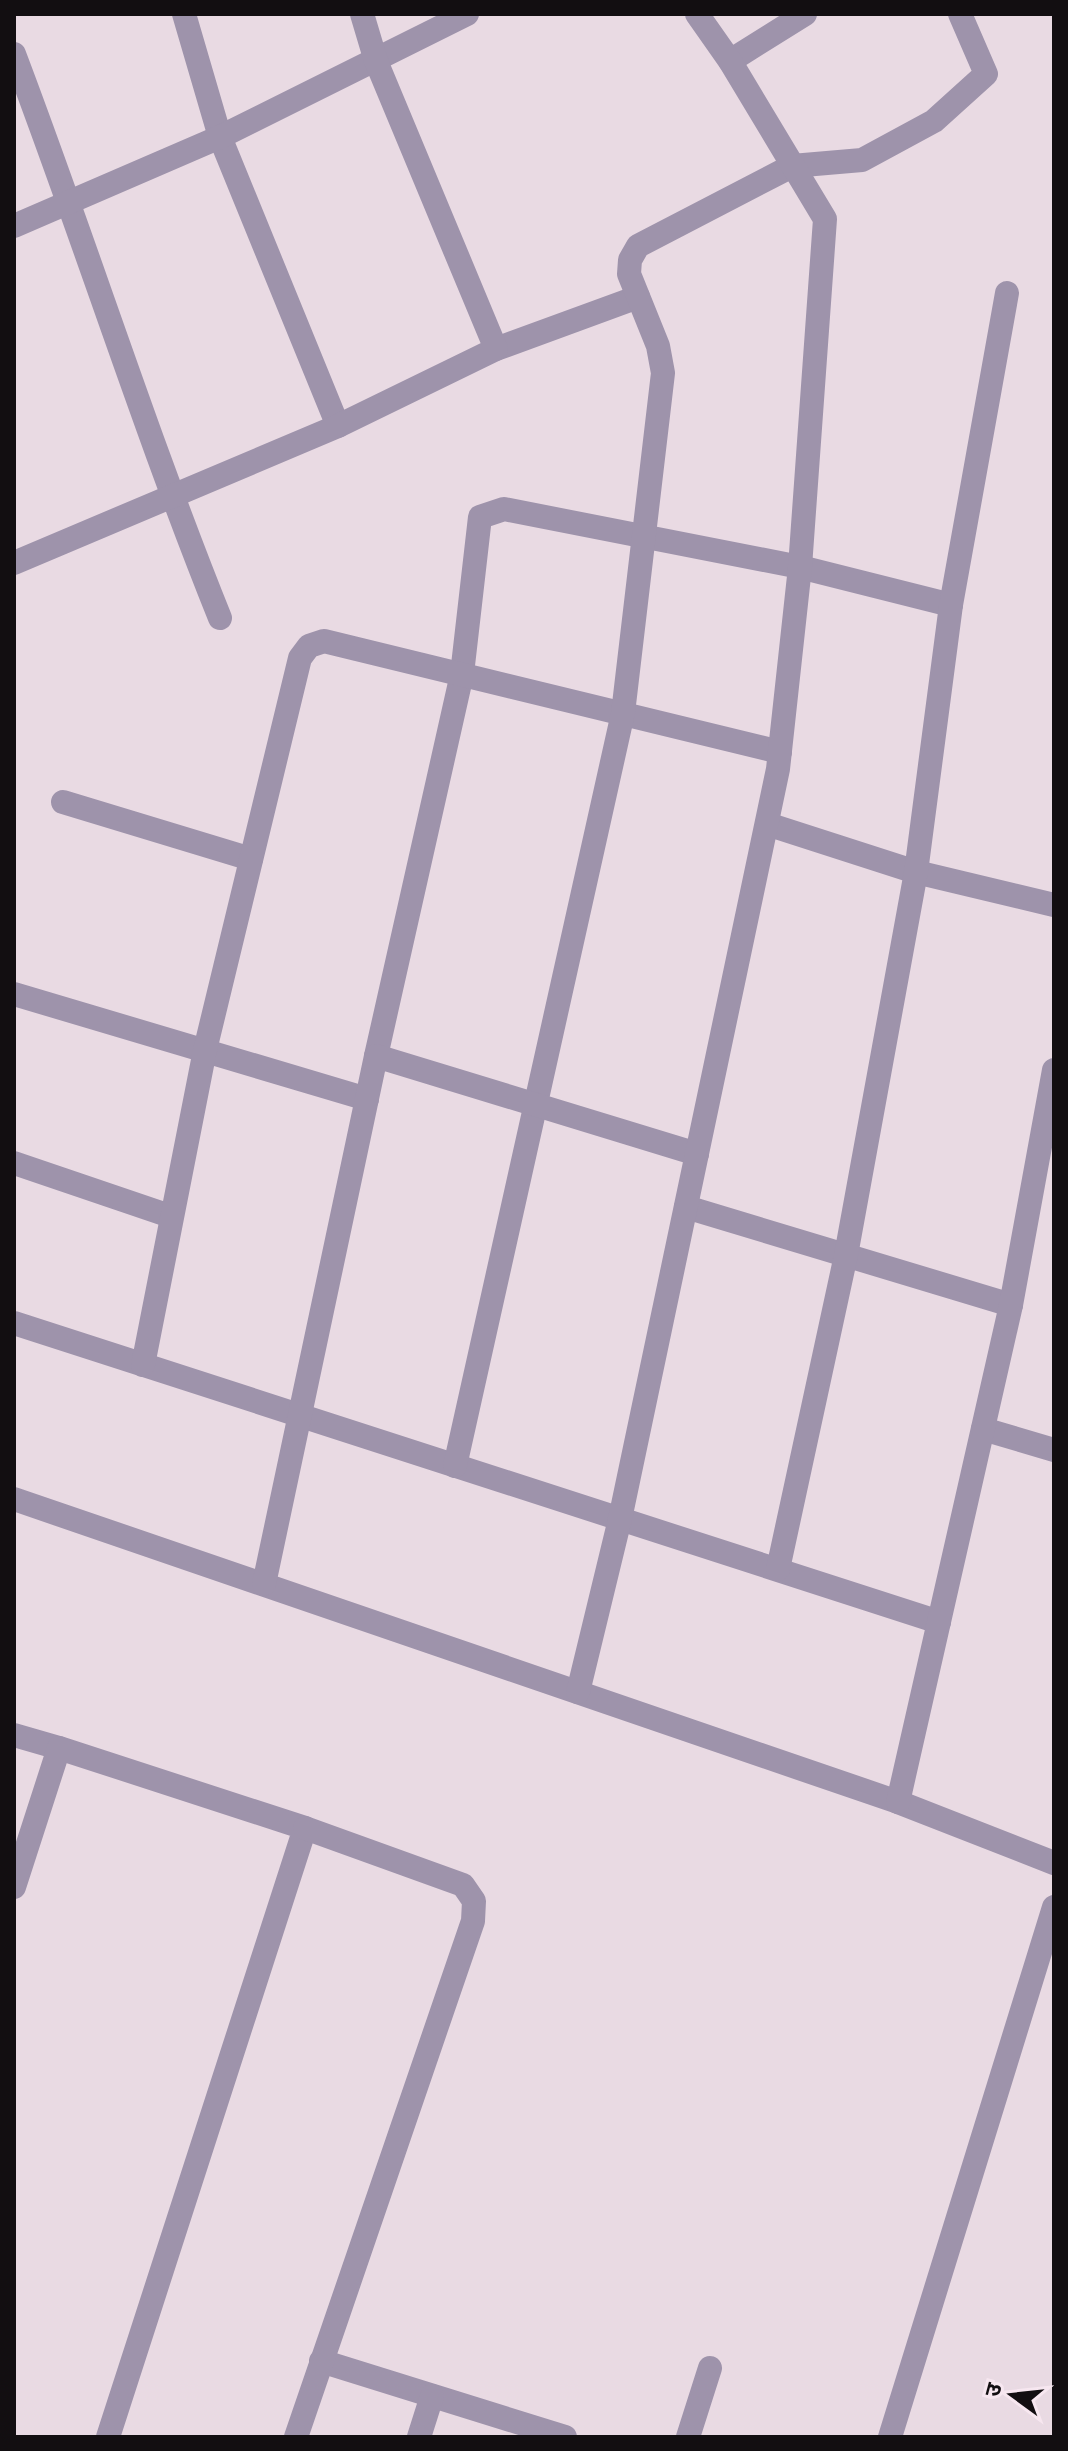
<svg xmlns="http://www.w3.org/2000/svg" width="1068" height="2451" font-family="'IBM Plex Serif','Noto Sans Devanagari',serif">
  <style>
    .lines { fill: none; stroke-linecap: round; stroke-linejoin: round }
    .minor { stroke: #9e93ab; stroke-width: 24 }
  </style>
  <rect width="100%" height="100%" fill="#e9dae3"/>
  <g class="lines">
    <g class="minor">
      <polyline points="184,14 220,137 338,426"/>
      <path d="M14,54c71,187 131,378 206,564"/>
      <polyline points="730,61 805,14"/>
      <polyline points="14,226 220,137 467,14"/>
      <polyline points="496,349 638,297"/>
      <polyline points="14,563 338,426 496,349 376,61 362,14"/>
      <polyline points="63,802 251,859"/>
      <polyline points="767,824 916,872 1054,905"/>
      <polyline points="14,994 367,1099"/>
      <polyline points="376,1056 462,674 480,517 504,509 800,567 951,605"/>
      <polyline points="14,1163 170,1216"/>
      <polyline points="686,1207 1011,1305"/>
      <polyline points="14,1323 939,1622"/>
      <polyline points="143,1365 205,1050 300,658 309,646 324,641 780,752"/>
      <polyline points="983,1429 1054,1450"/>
      <polyline points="455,1466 623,713 663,373 658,346 629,274 630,260 638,246 792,166 862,160 934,121 986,74 960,14"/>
      <polyline points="14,1499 898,1802 1054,1863"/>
      <polyline points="778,1569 846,1255 916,872 951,605 1007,293"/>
      <polyline points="264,1584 376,1056 697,1154"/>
      <polyline points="578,1692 620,1519 778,769 800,567 825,219 730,61 697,14"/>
      <polyline points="14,1735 59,1748"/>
      <polyline points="898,1802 1011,1305 1054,1070"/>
      <polyline points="14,1887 59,1748 305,1828 108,2437"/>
      <polyline points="321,2361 565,2437"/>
      <polyline points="296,2437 473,1921 474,1901 463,1885 305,1828"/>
      <polyline points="419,2437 432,2396"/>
      <polyline points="688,2437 710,2368"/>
      <polyline points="890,2437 1054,1907"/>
    </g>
  </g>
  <rect width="1068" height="2451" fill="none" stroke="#120e11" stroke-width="32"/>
  <g transform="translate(1012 2395) rotate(285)" stroke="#f7e7f0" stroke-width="6" paint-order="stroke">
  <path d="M0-6L14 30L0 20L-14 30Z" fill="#120e11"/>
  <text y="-12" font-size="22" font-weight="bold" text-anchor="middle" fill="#120e11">उ</text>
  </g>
</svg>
